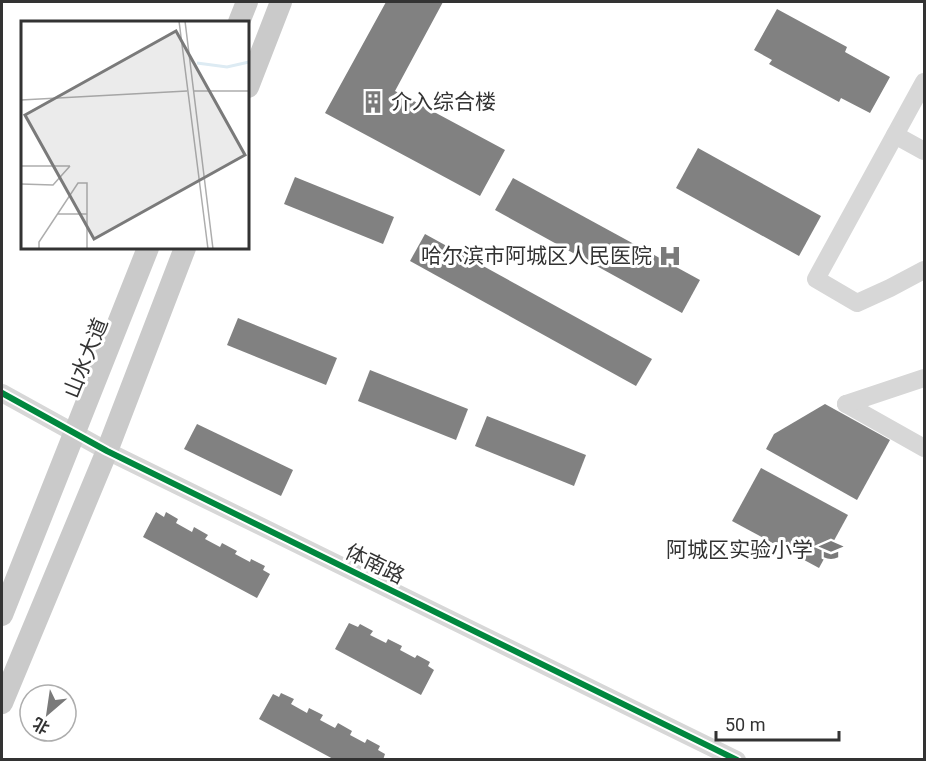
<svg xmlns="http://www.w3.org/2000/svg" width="926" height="761" font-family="Roboto,'Noto Sans SC',sans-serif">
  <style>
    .building { fill: #818181 }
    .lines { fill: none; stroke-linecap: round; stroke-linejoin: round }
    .minor { stroke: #d7d7d7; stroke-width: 18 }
    .major { stroke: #cacaca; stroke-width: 22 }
    .cycleway-casing { stroke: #fff; stroke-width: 10 }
    .cycleway { stroke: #00873e; stroke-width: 6 }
    .labels { text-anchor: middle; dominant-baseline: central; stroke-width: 6; stroke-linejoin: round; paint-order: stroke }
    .poi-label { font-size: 21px; fill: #333; stroke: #fff; text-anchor: end }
    .street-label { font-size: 21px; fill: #333; stroke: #fff }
    .inset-river { fill: none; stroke: #ddebf3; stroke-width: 3 }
    .inset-road { fill: none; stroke: #adadad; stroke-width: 1.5 }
    .view { fill: #7a7a7a; fill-opacity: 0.15; stroke: #7a7a7a; stroke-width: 3 }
    .inset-edge { fill: none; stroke: #333; stroke-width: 3 }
  </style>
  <rect width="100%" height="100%" fill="#fff"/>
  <g class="building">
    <polygon points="386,2 443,2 395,91 505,150 480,196 325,113"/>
    <polygon points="777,9 847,47 845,52 890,77 870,113 841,98 839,102 769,64 772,60 754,50"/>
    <polygon points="698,148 821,216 799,256 676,188"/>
    <polygon points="295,177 394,217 383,244 284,204"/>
    <polygon points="513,178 700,280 682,313 495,210"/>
    <polygon points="425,234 652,359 636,386 410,261"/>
    <polygon points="238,318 337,358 326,385 227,345"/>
    <polygon points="370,370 468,409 456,440 358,401"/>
    <polygon points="825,404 890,440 857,500 766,449 774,434"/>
    <polygon points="487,416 586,455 574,486 475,446"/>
    <polygon points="197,424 293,470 281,496 184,449"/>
    <polygon points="761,468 848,515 819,568 732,521"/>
    <polygon points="156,512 164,517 166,512 178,519 176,523 192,532 194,527 208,535 205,539 220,547 222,543 237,551 235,554 250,562 251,559 265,566 263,570 270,574 257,598 143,537"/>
    <polygon points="349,623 358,627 360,624 373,631 370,635 386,643 388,639 402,646 400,650 415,658 417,655 430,662 428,666 434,670 421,695 335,649"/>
    <polygon points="281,693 294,699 291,704 307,713 309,708 323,715 320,720 335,728 338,723 352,731 350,735 365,743 367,739 380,746 378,750 385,754 383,760 335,760 259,719 273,694 279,697"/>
  </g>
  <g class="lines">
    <g class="minor">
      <polyline points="924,82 816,279 857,303 890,288 924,270"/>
      <polyline points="895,135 924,151"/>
      <polyline points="2,393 107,451 737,760"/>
      <polyline points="846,404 924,448"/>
      <polyline points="846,404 924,378"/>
    </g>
    <g class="major">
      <polyline points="239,22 247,2"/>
      <polyline points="248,87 281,2"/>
      <polyline points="2,615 148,248"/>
      <polyline points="2,703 107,451 185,248"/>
    </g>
    <g class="cycleway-casing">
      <polyline id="cycleway" points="2,393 107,451 737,760"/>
    </g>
    <use href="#cycleway" class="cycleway"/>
  </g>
  <defs>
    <g id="building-bare" transform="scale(1.8)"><path d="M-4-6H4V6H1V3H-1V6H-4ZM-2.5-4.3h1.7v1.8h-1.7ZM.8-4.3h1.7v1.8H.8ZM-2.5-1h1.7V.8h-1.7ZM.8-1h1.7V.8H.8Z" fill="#7a7a7a" stroke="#fff" stroke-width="2.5" paint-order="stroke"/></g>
    <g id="hospital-bare" transform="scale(1.8)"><path d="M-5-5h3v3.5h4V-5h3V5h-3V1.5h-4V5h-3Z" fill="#7a7a7a" stroke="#fff" stroke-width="2.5" paint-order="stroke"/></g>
    <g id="school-bare" transform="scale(1.8)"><path d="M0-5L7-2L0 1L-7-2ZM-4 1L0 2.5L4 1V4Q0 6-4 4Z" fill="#7a7a7a" stroke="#fff" stroke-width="2.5" paint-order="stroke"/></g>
  </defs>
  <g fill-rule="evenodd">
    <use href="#building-bare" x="373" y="102"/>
    <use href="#hospital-bare" x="670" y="256"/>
    <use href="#school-bare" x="831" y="550"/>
  </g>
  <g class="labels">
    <g class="poi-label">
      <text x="391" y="102" text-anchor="start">介入综合楼</text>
      <text x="652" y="256">哈尔滨市阿城区人民医院</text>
      <text x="813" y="550">阿城区实验小学</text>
    </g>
    <g class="street-label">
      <text transform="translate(86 358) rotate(-68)">山水大道</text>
      <text transform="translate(375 564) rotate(26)">体南路</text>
    </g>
  </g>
  <g transform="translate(21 21)">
    <rect width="228" height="228" fill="#fff"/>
    <path class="inset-river" d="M176,42l30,4 22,-5"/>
    <path class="inset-road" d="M158,0l29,228M164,0l28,228M173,70h55M0,79l166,-9M0,145h49M0,163l32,1 17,-19M36,193h30M18,228v-7l39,-59h9v66"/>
    <path class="view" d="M155,10l69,124 -151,84 -69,-124z"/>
    <rect width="228" height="228" class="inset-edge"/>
  </g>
  <rect width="926" height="761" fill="none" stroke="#333333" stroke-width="6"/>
  <g transform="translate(48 713) rotate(209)"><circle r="28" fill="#ffffff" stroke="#adadad" stroke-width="1.5"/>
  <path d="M0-4.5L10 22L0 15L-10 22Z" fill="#7a7a7a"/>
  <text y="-9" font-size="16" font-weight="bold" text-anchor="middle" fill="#333333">北</text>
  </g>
  <path d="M716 731v9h123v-9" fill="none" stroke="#333333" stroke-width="3"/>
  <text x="725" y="731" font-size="18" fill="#333333" stroke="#ffffff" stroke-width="4.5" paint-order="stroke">50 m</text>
</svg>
